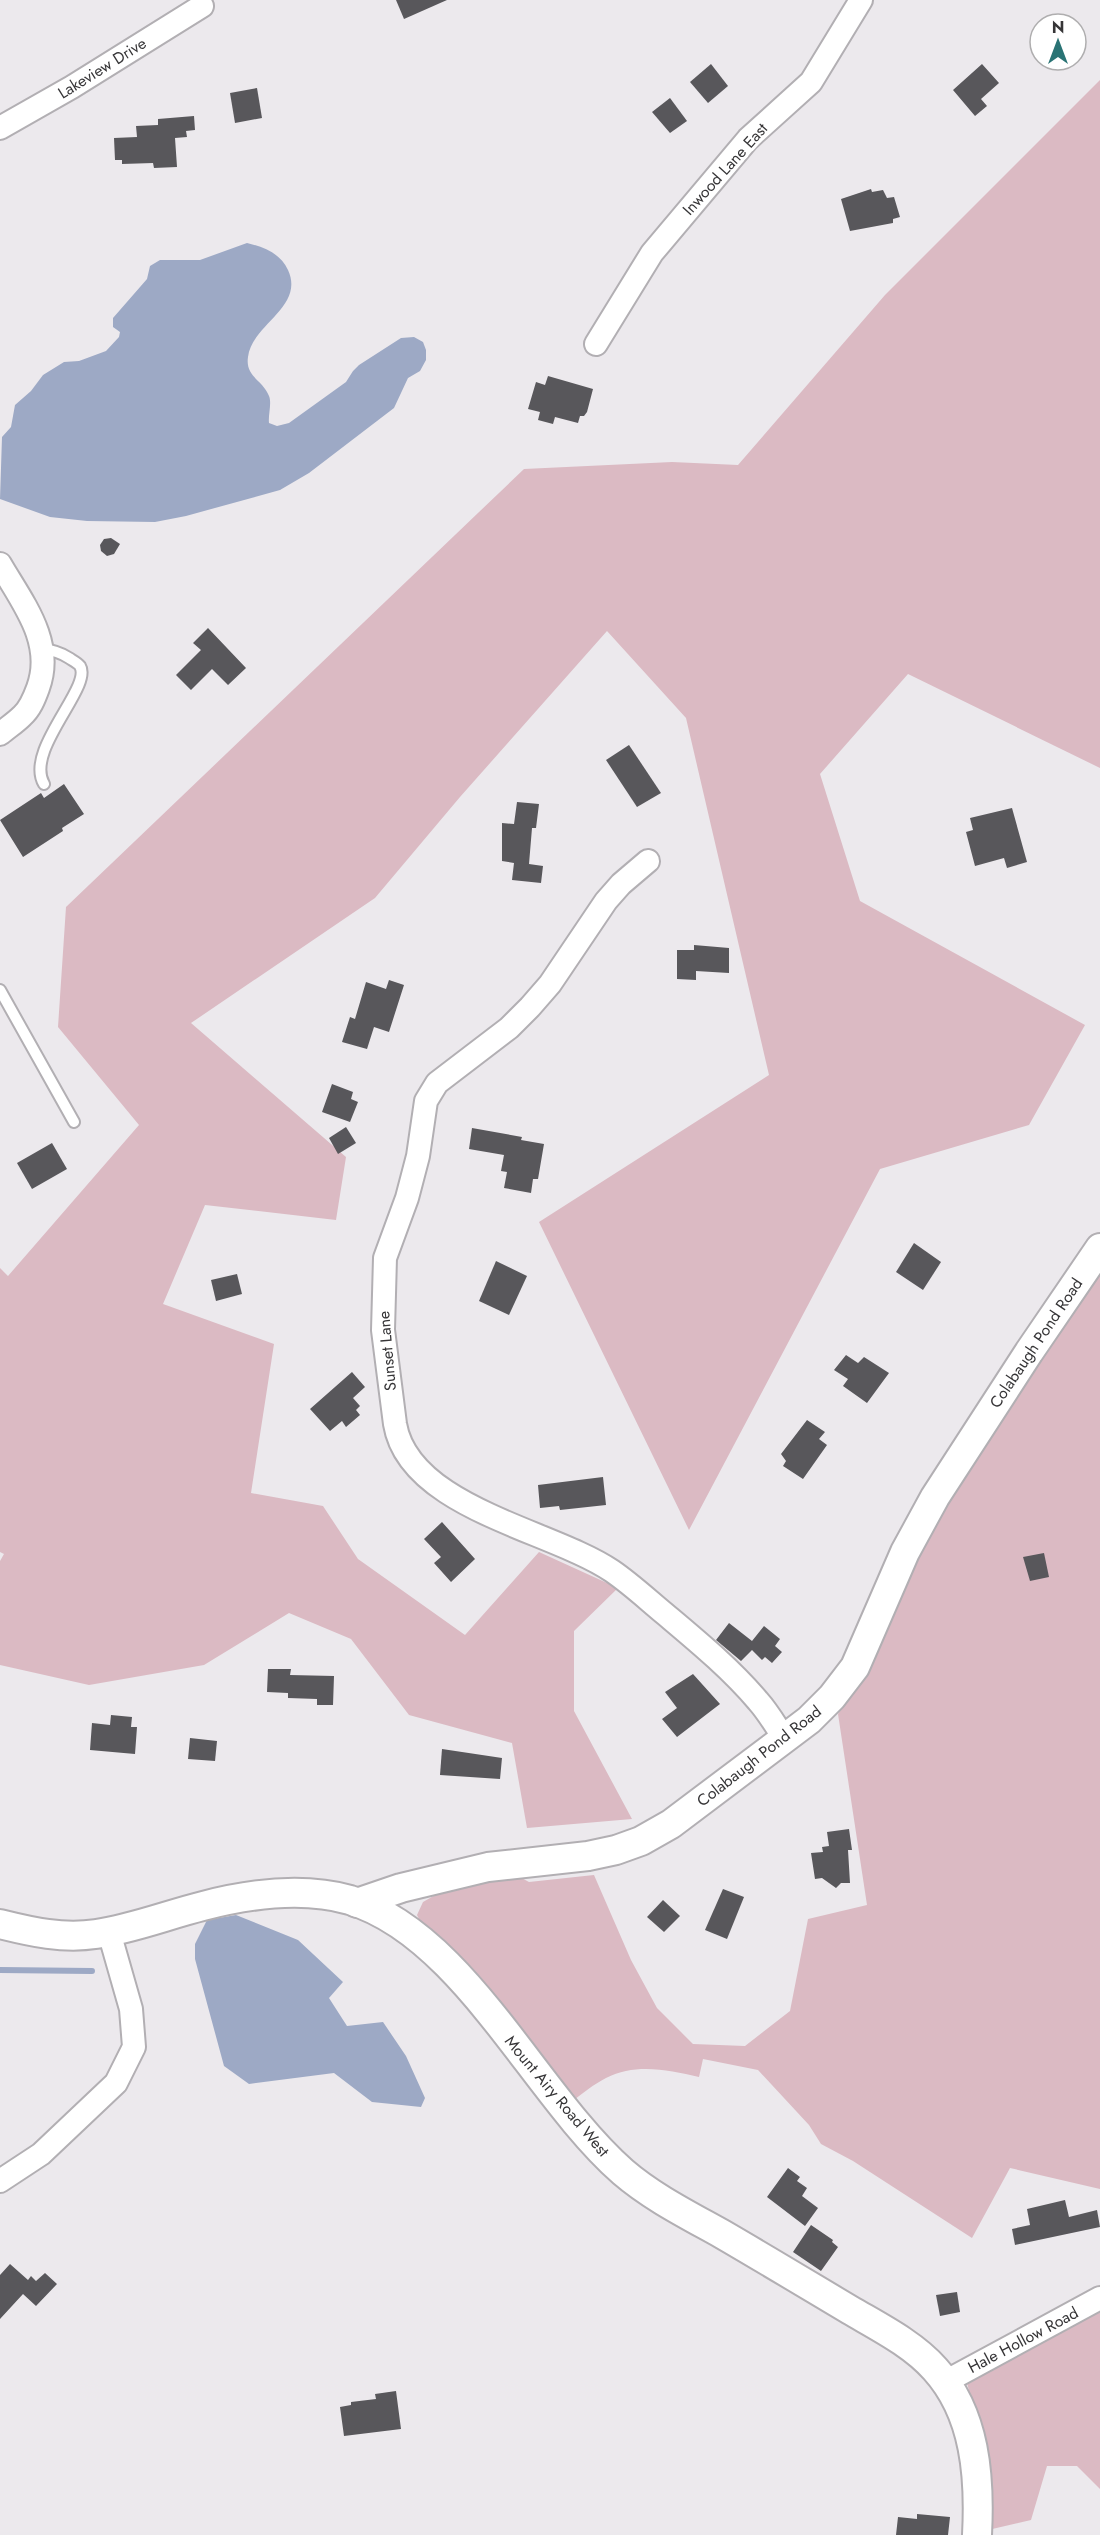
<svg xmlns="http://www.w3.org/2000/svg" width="1100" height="2535" font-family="Jost,sans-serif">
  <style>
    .green { fill: #dbbac3 }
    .water { fill: #9da9c5 }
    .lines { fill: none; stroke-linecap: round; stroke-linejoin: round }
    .stream { stroke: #9da9c5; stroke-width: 6 }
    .building { fill: #58575b }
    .service-casing { stroke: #b2afb3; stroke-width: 14 }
    .minor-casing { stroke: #b2afb3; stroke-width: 26 }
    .tertiary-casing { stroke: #b2afb3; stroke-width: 32 }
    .service { stroke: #fff; stroke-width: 10 }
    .minor { stroke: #fff; stroke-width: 22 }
    .tertiary { stroke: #fff; stroke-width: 28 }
    .labels { text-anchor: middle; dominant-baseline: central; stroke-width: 6; stroke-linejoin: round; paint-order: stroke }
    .street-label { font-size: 16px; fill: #363537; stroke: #fff }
  </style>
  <rect width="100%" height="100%" fill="#ece9ed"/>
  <g class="green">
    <polygon points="1100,80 1100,768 908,674 820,774 860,901 1085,1025 1029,1125 880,1169 689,1530 539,1222 769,1075 686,718 607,631 460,797 375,898 191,1023 346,1157 336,1220 205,1205 163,1304 274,1344 251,1493 323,1506 358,1559 465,1635 539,1552 618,1588 574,1631 574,1711 632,1819 527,1828 512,1743 409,1715 351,1639 289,1613 204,1665 89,1685 0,1665 0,1561 4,1554 0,1552 0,1268 8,1276 139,1125 58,1027 66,907 524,469 672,462 738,465 885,295"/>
    <path d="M1100,1266v923l-90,-21 -38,70 -119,-77 -32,-17 -12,-19 -51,-55 -55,-11 -4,18c-31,-7 -63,-14 -93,1 -12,6 -24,16 -35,24l-146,-171 -8,-16 6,-13 21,-12 72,-15 13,7 65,-7 37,85 26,48 36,36 52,2 45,-35 18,-92 59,-14 -29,-191 37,-58 21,-60 33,-57 32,-66z"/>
    <polygon points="1100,2311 1100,2489 1077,2466 1047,2466 1031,2520 988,2530 978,2425 967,2383"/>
  </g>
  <g class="water">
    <path d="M247,243c17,4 33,10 41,27 17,37 -36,54 -40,87 -3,20 15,23 21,39 3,7 -1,19 0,27l8,3 12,-3 57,-41 7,-11 6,-6 42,-27 13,-1 9,5 3,8v10l-6,11 -12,7 -14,30 -85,65 -29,17 -94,26 -31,6 -68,-1 -37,-4 -50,-18 2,-62 9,-10 4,-22 16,-14 12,-16 21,-13 15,-1 27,-10 13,-14 1,-5 -7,-5v-9l34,-39 3,-13 10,-6h40z"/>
    <polygon points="236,1915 298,1940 343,1982 329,1998 347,2026 383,2022 406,2056 425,2098 421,2107 372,2102 334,2073 249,2084 224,2066 195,1959 195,1944 207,1920"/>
  </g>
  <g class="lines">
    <polyline class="stream" points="0,1970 92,1971"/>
  </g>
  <g class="building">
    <polygon points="396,0 447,0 404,19"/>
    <polygon points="711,64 728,86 708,103 690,82"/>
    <polygon points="982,64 999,83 981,99 987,106 975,116 953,90"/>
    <polygon points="257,88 262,118 235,123 230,93"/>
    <polygon points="670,98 687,121 670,133 652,112"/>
    <polygon points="194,116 195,130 186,131 187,137 175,138 177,167 154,168 153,163 122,164 122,160 115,160 114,138 137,137 136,126 158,125 158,119"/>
    <polygon points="871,189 872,192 883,190 887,198 894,197 900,217 893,219 893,223 850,231 841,199"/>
    <polygon points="548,376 593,389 587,412 584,416 580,416 578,423 555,417 553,424 538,420 540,412 528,409 536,382 545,385"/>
    <polygon points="111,538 120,544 114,554 107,556 101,551 100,545 104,539"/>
    <polygon points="208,628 246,668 228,685 212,669 191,690 176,675 201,650 193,643"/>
    <polygon points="629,745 661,793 637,807 606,760"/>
    <polygon points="64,784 84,814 62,828 63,831 23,857 0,820 41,793 44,798"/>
    <polygon points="517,802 539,804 536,828 532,828 529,864 543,866 541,883 512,880 514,863 502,861 502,823 514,824"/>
    <polygon points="1012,808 1027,862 1007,868 1004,858 975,866 966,832 973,830 970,818"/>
    <polygon points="694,945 729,948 729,973 696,971 696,980 677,979 677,950 694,950"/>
    <polygon points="389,980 404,985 389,1032 374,1027 367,1049 342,1042 350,1017 355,1019 366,982 386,989"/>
    <polygon points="332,1084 353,1092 351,1099 358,1102 350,1122 322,1112"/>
    <polygon points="346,1127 356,1143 338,1154 329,1138"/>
    <polygon points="472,1128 522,1137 521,1140 544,1144 538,1179 533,1179 531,1193 504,1188 507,1172 501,1171 504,1155 469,1149"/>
    <polygon points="52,1143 67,1169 32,1189 17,1163"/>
    <polygon points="914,1243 941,1262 923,1290 896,1272"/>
    <polygon points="496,1261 527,1276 509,1315 479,1301"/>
    <polygon points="237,1274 242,1294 216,1301 211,1280"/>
    <polygon points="846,1355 858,1363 864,1357 889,1373 867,1403 843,1386 848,1379 834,1370"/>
    <polygon points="352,1372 365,1387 353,1398 360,1406 356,1410 360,1415 346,1427 342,1421 330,1431 310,1409"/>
    <polygon points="807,1420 825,1432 819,1439 827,1445 803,1479 783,1466 786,1461 781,1454"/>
    <polygon points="603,1477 606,1505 560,1510 559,1506 540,1508 538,1485"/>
    <polygon points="442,1522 475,1559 451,1582 434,1563 441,1557 424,1539"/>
    <polygon points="1044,1553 1049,1577 1030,1581 1023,1557"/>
    <polygon points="729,1623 752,1641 764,1626 780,1639 775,1646 782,1652 772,1663 765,1657 762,1660 752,1650 741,1661 716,1640"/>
    <polygon points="268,1669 291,1669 290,1675 334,1676 333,1705 317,1705 317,1699 288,1698 288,1693 267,1692"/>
    <polygon points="693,1674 720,1704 677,1737 662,1719 677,1708 665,1692"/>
    <polygon points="111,1715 132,1717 131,1727 137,1727 135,1754 90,1750 92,1723 110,1725"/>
    <polygon points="190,1738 217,1741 215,1761 188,1759"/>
    <polygon points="442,1749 502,1758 500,1779 440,1775"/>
    <polygon points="849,1829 852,1850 848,1850 850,1883 841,1883 836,1888 822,1878 815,1879 811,1853 823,1852 822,1847 829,1846 827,1832"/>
    <polygon points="723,1889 744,1897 727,1939 705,1930"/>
    <polygon points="663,1900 680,1916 664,1932 647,1917"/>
    <polygon points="788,2168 800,2177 797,2181 807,2188 802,2196 818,2208 805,2226 767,2197"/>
    <polygon points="1065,2200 1069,2217 1097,2210 1100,2227 1015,2245 1012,2229 1030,2225 1027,2209"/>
    <polygon points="811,2225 833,2240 832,2242 838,2247 821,2271 793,2252"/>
    <polygon points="10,2264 28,2280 31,2276 36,2281 45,2273 57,2284 36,2306 23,2294 0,2319 0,2275"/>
    <polygon points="957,2292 960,2312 940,2316 936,2295"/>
    <polygon points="396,2391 401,2429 344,2436 340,2407 351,2405 351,2402 376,2399 375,2394"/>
    <polygon points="917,2514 950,2517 948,2535 896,2535 898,2517 917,2519"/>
  </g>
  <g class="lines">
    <g class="service-casing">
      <g id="service">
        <path d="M42,649c10,1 18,3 27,9 3,2 9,5 11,8 13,21 -56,84 -36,118"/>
        <polyline points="0,990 74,1122"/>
      </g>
    </g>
    <g class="minor-casing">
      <g id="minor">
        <polyline points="0,128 72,87 202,6"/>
        <polyline points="596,344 652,253 748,139 811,82 861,0"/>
        <path d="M0,564c22,38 55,78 38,124 -4,11 -8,21 -16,28 -7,7 -15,12 -22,18"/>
        <path d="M648,861l-27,23 -15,17 -56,83 -20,23 -21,21 -72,55 -11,18 -8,55 -11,42 -22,60 -2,72 12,94c14,84 157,106 217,147 19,13 36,29 53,43 32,27 66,55 93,87 10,11 18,25 26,37"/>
        <polyline points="0,2181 41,2154 116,2083 134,2047 131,2009 109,1932"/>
        <polyline points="945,2382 1100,2298"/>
      </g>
    </g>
    <g class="tertiary-casing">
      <g id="tertiary">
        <polyline points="357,1903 401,1888 488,1867 588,1856 616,1850 641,1841 671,1824 809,1720 832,1697 855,1667 905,1552 935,1497 1029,1352 1100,1248"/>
        <path d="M0,1924c32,8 63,15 96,10 36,-5 71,-19 107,-28 46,-12 101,-19 147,-6 114,35 185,195 273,272 29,25 65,43 99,62 43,25 86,51 128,76 29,17 63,34 85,59 41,45 45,109 42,166"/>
      </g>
    </g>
    <use href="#service" class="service"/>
    <use href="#minor" class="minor"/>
    <use href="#tertiary" class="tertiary"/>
  </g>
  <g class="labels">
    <g class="street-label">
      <text transform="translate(102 68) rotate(-32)">Lakeview Drive</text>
      <text transform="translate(725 169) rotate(-48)">Inwood Lane East</text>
      <text transform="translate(1036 1343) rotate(-56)">Colabaugh Pond Road</text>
      <text transform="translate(387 1351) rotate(-95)">Sunset Lane</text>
      <text transform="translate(759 1756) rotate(-38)">Colabaugh Pond Road</text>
      <text transform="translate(557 2096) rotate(50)">Mount Airy Road West</text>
      <text transform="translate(1023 2340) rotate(-28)">Hale Hollow Road</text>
    </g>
  </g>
  <g transform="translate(1058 42)"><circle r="28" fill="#ffffff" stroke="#afaeaf" stroke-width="1.5"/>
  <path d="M0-4.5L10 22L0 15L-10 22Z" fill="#297374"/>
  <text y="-9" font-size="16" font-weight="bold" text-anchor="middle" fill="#363537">N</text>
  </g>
</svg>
